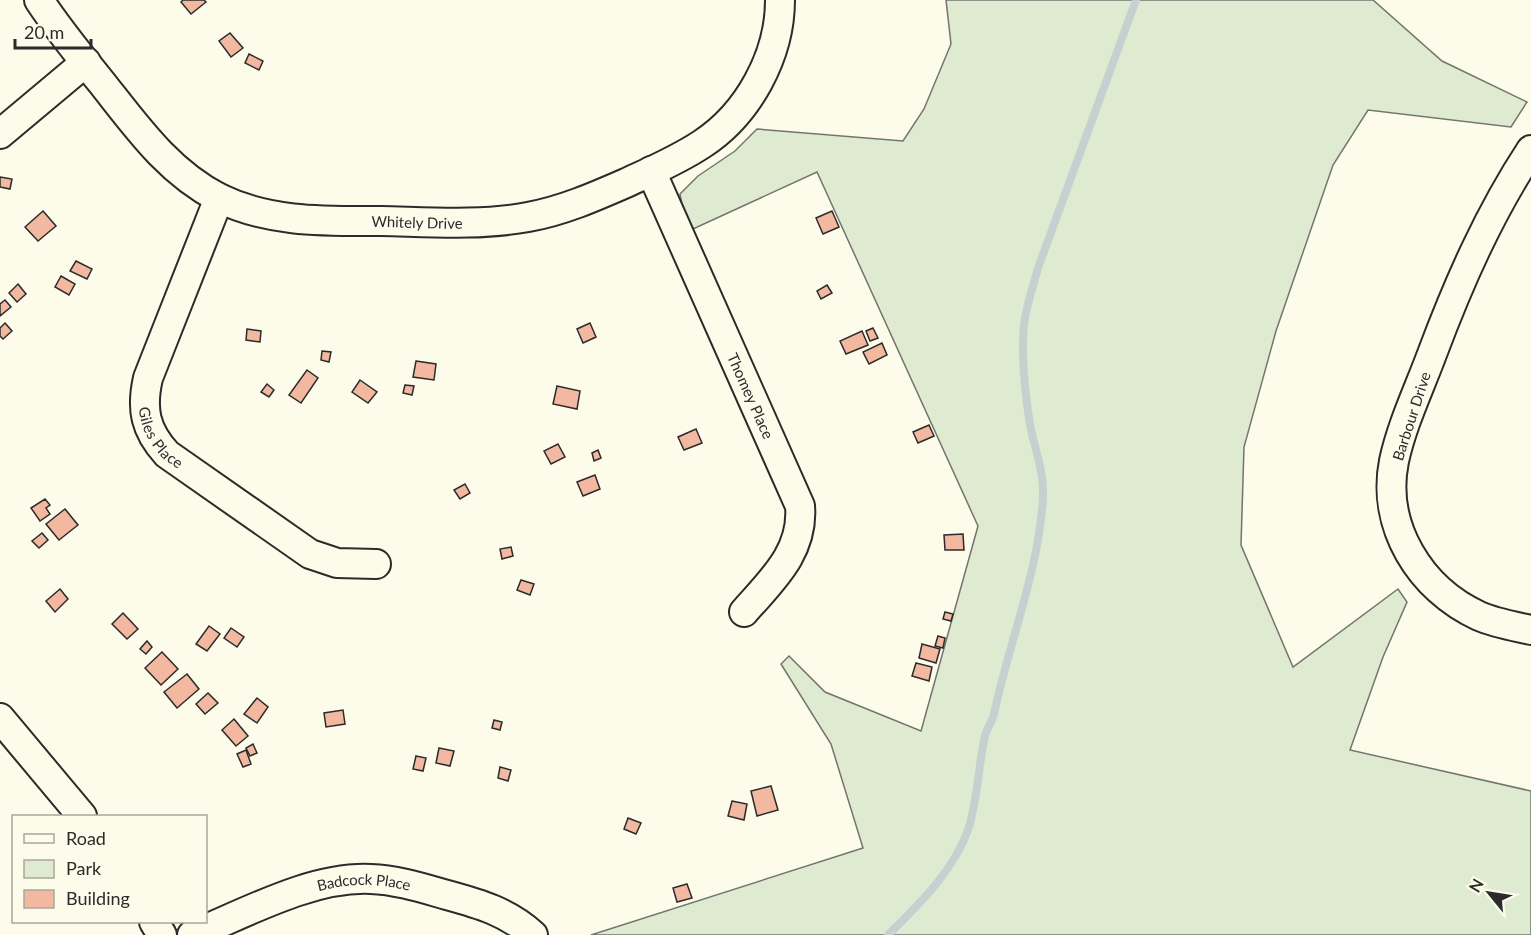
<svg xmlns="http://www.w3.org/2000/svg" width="1531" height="935" font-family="Lato,sans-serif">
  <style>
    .green { fill: #deebd1; stroke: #74746e; stroke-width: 1.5 }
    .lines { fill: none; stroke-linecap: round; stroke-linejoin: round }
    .stream { stroke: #c7d0d0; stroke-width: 8 }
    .building { fill: #f2b8a0; stroke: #2b2b2b; stroke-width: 1.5 }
    .minor-casing { stroke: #2b2b2b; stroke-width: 32 }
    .minor { stroke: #fdfbea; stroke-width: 28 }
    .labels { text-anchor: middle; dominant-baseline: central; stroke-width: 4.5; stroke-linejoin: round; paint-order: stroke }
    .street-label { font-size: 15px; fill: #2b2b2b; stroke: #fdfbea }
  </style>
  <rect width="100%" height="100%" fill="#fdfbea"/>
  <polygon class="green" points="946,0 1373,0 1442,61 1527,102 1511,127 1368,110 1333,165 1276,331 1244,447 1241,545 1293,667 1398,589 1407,602 1383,657 1350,750 1531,791 1531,935 591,935 863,848 831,744 781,664 789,656 825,692 921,731 978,526 817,172 693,229 682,205 680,194 698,176 735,151 757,129 903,141 924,109 951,44"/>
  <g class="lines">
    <path class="stream" d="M888,935c30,-30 65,-63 80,-105 10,-30 10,-64 17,-94 2,-8 7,-14 9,-22 15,-72 45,-143 49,-217 1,-26 -8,-47 -13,-72 -5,-31 -9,-68 -6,-100 2,-19 9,-38 14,-57l98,-268"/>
  </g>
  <g class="building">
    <polygon points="183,0 204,0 206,2 191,14 181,2"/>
    <polygon points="230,33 243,48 231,57 219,41"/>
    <polygon points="249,54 263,61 259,70 245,63"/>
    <polygon points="0,177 12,179 10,189 0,187"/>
    <polygon points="43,211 56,226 38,241 25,227"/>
    <polygon points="832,211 839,227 823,234 816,218"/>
    <polygon points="76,261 92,269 87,279 70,271"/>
    <polygon points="61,276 75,284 69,295 55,287"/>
    <polygon points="18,284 26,294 17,302 9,293"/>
    <polygon points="827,285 832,293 821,299 817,291"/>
    <polygon points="5,300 11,307 0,316 0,304"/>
    <polygon points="5,323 12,331 3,339 0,336 0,328"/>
    <polygon points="590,323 596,337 583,343 577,329"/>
    <polygon points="873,328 878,338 870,341 866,331"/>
    <polygon points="247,329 261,331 260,342 246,340"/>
    <polygon points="862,331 868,345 846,354 840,341"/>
    <polygon points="882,343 887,355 869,364 863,352"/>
    <polygon points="322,351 331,352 329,362 321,360"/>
    <polygon points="416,361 436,364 434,380 413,377"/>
    <polygon points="307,370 318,378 301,403 289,395"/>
    <polygon points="360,380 377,392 368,403 352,392"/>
    <polygon points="267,384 274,390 269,397 261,392"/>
    <polygon points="405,385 414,386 412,395 403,393"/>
    <polygon points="557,386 580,391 577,409 553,404"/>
    <polygon points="929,425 934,436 918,443 913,432"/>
    <polygon points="696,429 702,443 684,450 678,437"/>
    <polygon points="558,444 565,457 551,464 544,451"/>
    <polygon points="598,450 601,458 594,461 592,453"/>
    <polygon points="595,475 600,489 583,496 577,482"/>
    <polygon points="465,484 470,493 460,499 454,490"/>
    <polygon points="45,499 50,505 46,508 50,514 40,521 31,508"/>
    <polygon points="65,509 78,525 59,540 46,524"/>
    <polygon points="42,533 48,540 39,548 32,541"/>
    <polygon points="963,534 964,550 945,550 944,535"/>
    <polygon points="511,547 513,556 502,559 500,549"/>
    <polygon points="521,580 534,584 530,595 517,590"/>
    <polygon points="60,589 68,599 55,612 46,601"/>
    <polygon points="945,612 953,614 951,621 943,619"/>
    <polygon points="123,613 138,629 127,639 112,624"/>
    <polygon points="209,626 220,634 207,651 196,644"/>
    <polygon points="231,628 244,637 237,647 224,638"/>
    <polygon points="938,636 945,638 943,648 935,646"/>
    <polygon points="147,641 152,647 146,654 140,649"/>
    <polygon points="922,644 940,649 936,663 919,658"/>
    <polygon points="162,652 178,669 161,685 145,668"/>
    <polygon points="916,663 932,667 929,681 912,676"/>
    <polygon points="187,674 199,689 177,708 164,692"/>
    <polygon points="208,693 218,703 205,714 196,704"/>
    <polygon points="257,698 268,707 257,723 244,714"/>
    <polygon points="343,710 345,724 326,727 324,713"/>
    <polygon points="234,719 248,736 236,746 222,730"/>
    <polygon points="494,720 502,722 500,730 492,728"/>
    <polygon points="253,744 257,753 250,756 246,748"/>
    <polygon points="439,748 454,751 450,766 436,763"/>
    <polygon points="246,750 251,764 243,767 237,754"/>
    <polygon points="416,756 426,758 423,771 413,769"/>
    <polygon points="500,767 511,770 508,781 498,778"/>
    <polygon points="771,786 778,810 757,816 751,791"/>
    <polygon points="732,801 747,804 744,820 728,816"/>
    <polygon points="628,818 641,823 636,834 624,829"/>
    <polygon points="687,884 692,898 677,902 673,888"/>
  </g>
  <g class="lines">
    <g class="minor-casing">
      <g id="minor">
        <path id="s1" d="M39,0c19,29 41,56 63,83 34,43 66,89 117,115 51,25 107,23 162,23 48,1 99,5 147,-4 34,-6 66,-20 98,-34 26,-12 52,-23 76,-39 46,-30 78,-88 78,-144"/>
        <polyline points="0,134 86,62"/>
        <path d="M1531,150c-42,64 -72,132 -99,204 -13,35 -30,70 -38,107 -13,65 26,128 85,155 16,7 34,10 52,14"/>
        <path id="s2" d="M651,171l149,335c4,46 -29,75 -56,106"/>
        <path id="s3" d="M219,198l-71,180c-7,31 -3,52 19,76l143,100 27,9 39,1"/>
        <polyline points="0,718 82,816"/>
        <polyline points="154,922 162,935"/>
        <path id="s4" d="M192,935c54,-22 120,-59 179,-56 26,1 51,9 76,16 33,9 61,17 86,40"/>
      </g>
    </g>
    <use href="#minor" class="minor"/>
  </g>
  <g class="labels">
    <g class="street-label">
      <text stroke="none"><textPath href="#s1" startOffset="471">Whitely Drive</textPath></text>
      <text stroke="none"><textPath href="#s2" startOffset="246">Thomey Place</textPath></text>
      <text transform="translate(1411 416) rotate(-72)">Barbour Drive</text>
      <text stroke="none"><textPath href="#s3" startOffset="258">Giles Place</textPath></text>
      <text stroke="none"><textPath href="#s4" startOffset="182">Badcock Place</textPath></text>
    </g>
  </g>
  <rect x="12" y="815" width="195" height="108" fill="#fdfbea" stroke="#a9a89e" stroke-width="1.5"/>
  <rect x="24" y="834" width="30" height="9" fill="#fdfbea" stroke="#a9a89e" stroke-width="1.5"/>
  <text x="66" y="845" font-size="18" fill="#2b2b2b">Road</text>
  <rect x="24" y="860" width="30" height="18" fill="#deebd1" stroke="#a9a89e" stroke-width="1.5"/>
  <text x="66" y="875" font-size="18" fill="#2b2b2b">Park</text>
  <rect x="24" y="890" width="30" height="18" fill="#f2b8a0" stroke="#a9a89e" stroke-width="1.5"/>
  <text x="66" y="905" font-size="18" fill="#2b2b2b">Building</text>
  <g transform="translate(1489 893) rotate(300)" stroke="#fdfbea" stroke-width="4.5" paint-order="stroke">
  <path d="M0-4.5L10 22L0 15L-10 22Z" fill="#2b2b2b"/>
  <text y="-9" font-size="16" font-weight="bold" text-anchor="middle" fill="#2b2b2b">N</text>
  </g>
  <path d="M15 39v9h76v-9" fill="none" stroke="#2b2b2b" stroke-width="3"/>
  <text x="24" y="39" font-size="18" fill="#2b2b2b" stroke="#fdfbea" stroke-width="4.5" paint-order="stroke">20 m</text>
</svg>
